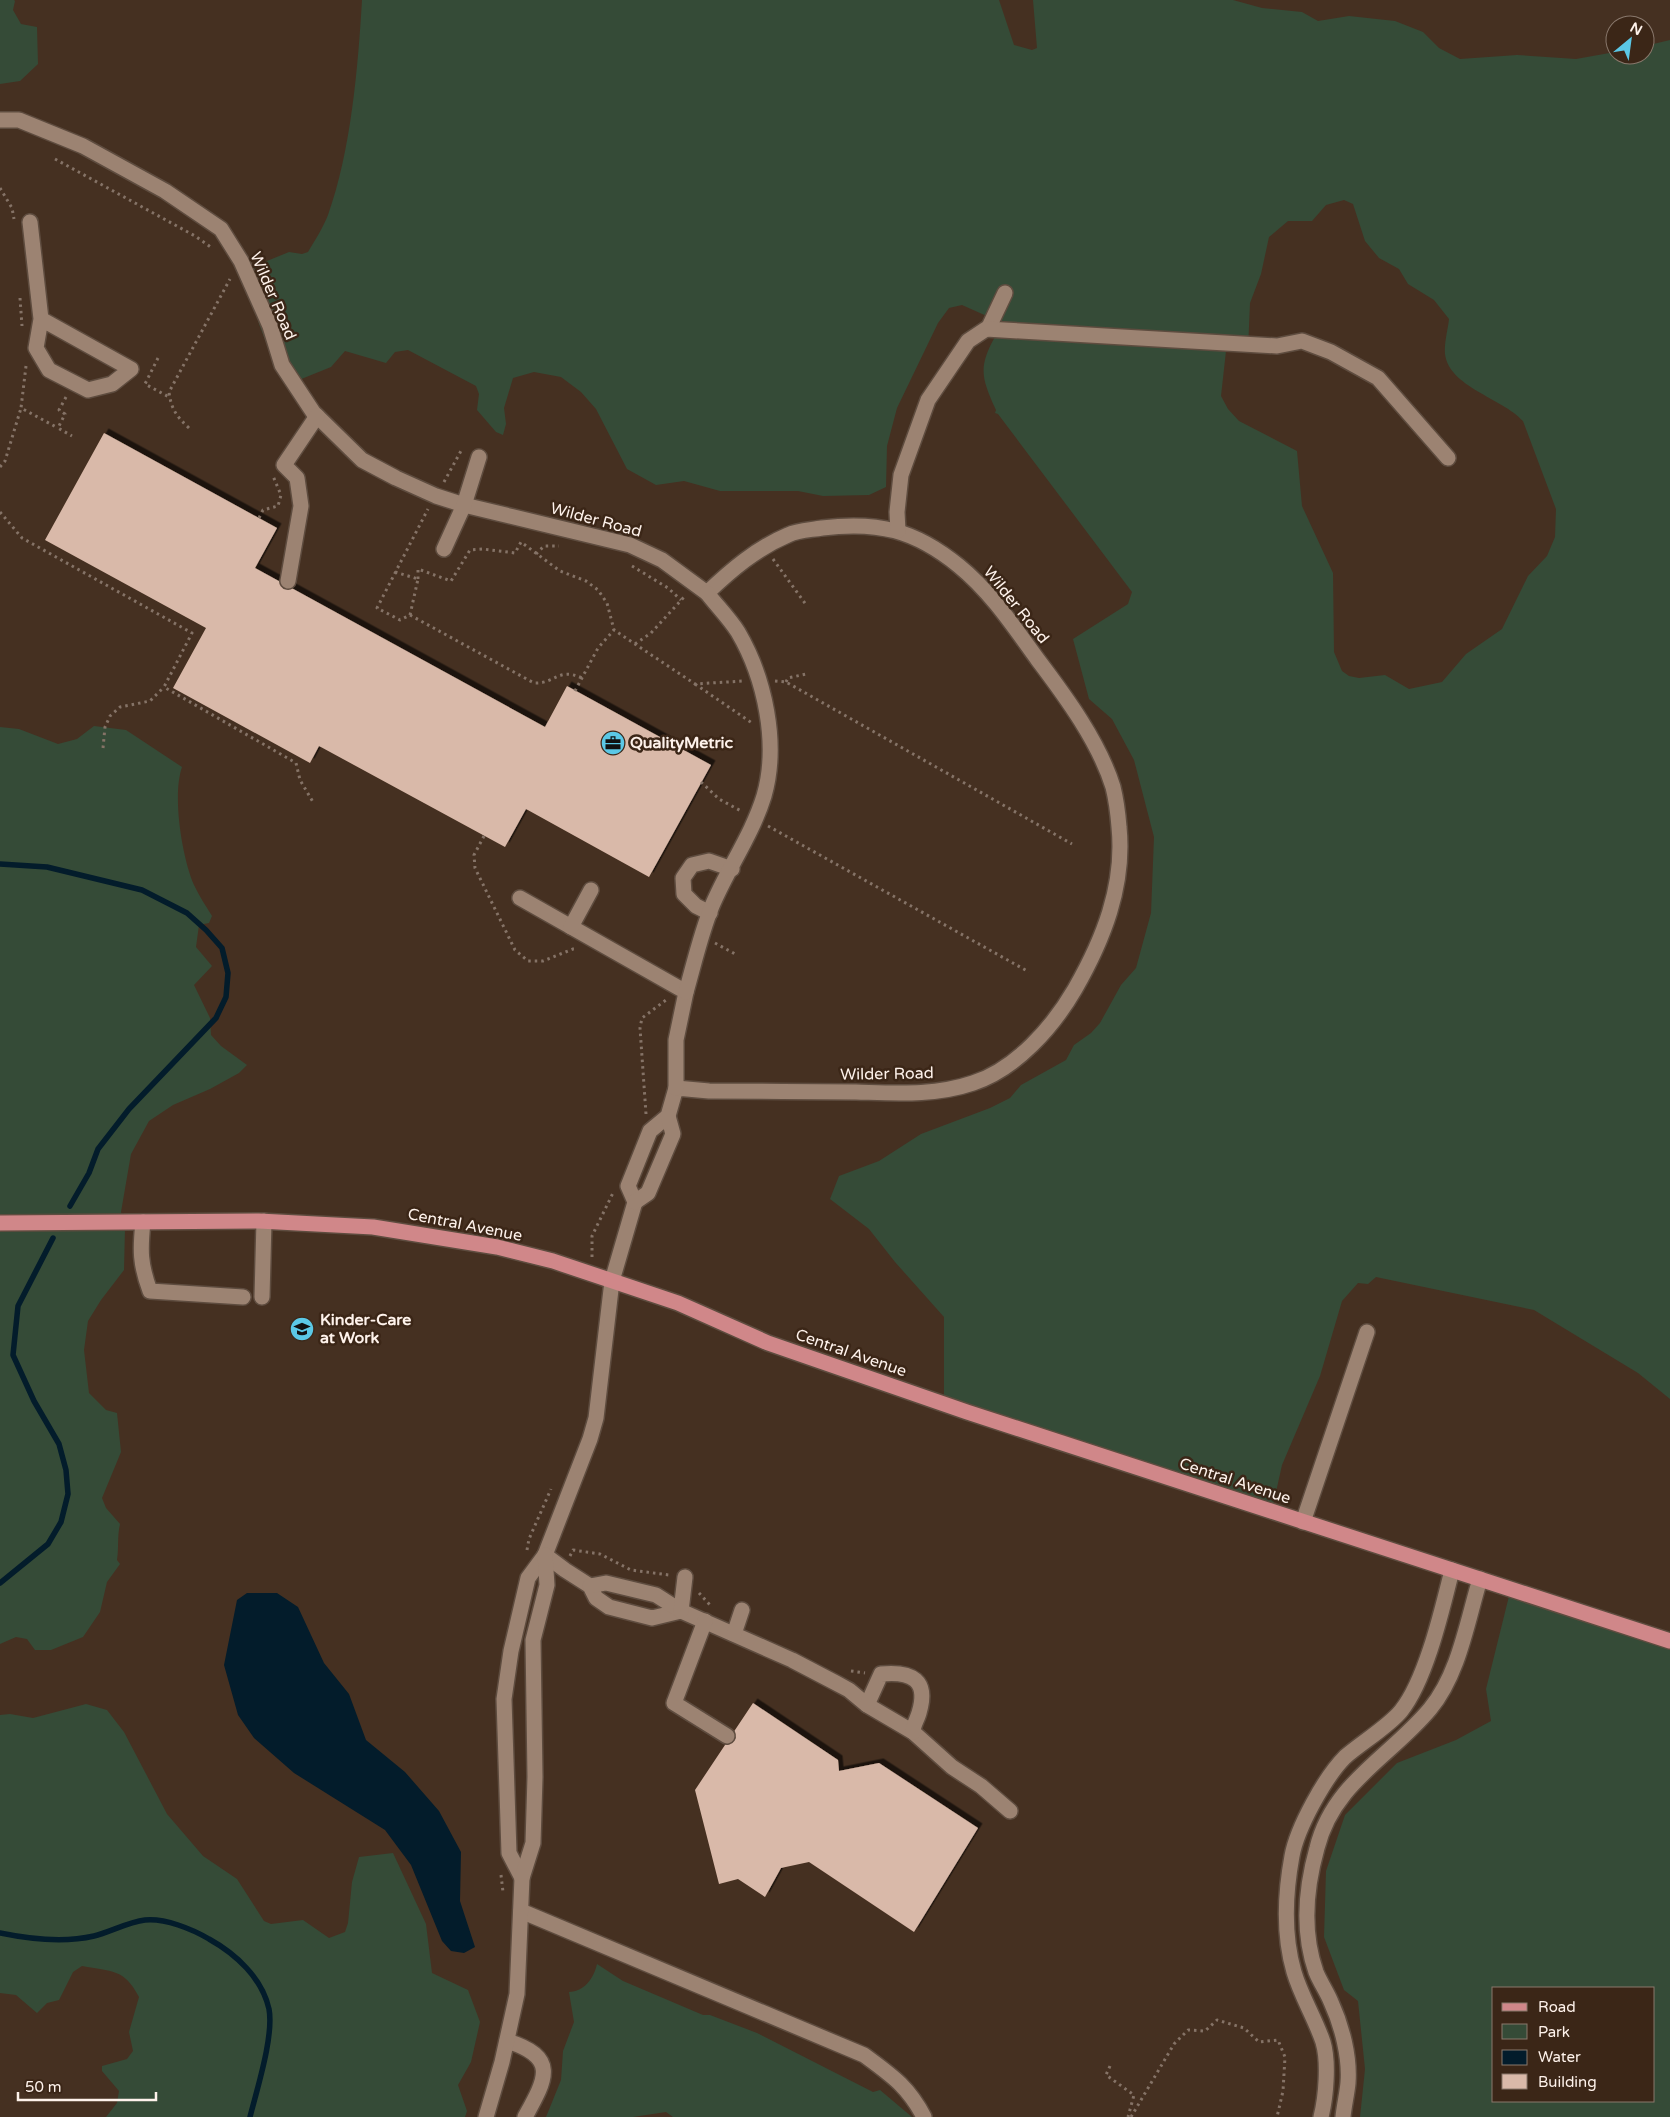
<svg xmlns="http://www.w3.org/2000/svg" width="1670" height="2117" font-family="'Varela Round',sans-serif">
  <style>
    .green { fill: #354b37; fill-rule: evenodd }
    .water { fill: #031c2b }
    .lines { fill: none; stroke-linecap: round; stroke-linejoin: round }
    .stream { stroke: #031c2b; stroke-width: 5.5 }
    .building { fill: #d9b9a9; filter: url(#shadow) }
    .minor-casing { stroke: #5e4c3f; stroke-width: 18 }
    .major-casing { stroke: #5e4c3f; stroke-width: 18 }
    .path { stroke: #857367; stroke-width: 3; stroke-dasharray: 2.5 4; stroke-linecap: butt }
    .minor { stroke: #9c8372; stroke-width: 15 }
    .major { stroke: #d08789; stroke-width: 15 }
    .labels { text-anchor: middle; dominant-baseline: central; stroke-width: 5; stroke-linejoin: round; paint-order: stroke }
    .street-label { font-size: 16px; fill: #fef2eb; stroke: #3b2617 }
    .poi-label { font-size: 16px; font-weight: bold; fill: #fef2eb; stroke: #3b2617; text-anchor: start }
  </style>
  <defs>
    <filter id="shadow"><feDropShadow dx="4.5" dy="-4.5" stdDeviation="0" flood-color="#0009"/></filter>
  </defs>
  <rect width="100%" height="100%" fill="#453021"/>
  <g class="green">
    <polygon points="0,0 14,0 15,1 13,10 21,24 37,27 38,64 20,81 0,84"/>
    <path d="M362,0h637l15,45 18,5 5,-2 -4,-48h200l29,8 40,4 16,9 31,-5 46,5 28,11 16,16 21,11 57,-4 59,4 39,-7v3h30v-9l25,-6v1359l-32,-26 -104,-63 -158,-33 -8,7 -10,-1 -16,18 -22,75 -38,89 -10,45 -328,-110v-83l-49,-55 -26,-33 -39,-30 9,-23 40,-15 42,-27 69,-26 20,-10 11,-13 45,-25 8,-15 17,-12 9,-10 21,-38 15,-17 15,-55 3,-76 -20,-77 -22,-41 -23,-20 -16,-60 55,-35 4,-12 -134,-178 -3,-1 1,-3c-15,-33 -18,-43 0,-75l-7,-18 -27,-12 -13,3 -11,15 -41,85 -10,38 -1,41 -17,8 -46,1 -25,-5h-78l-36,-10 -28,4 -29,-16 -31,-60 -15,-17 -20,-15 -27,-5 -21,6 -9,30 2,16 -3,11 -7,-3 -19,-22 2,-16 -3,-8 -68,-36 -13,2 -9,11 -41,-12 -14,16 -42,17 -19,-31 -11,-29 -14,-54 44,-18 13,2 6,-2c7,-12 15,-24 20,-37 23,-64 30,-147 34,-215zM1344,200l9,4 12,37 14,17 20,11 9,15 26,16 15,19c-1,10 -5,24 -4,35 4,33 57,44 78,67l33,88 -1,28 -8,19 -19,20 -26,53 -36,25 -24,28 -33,7 -24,-14 -26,3 -10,-2 -7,-5 -8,-19 -1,-79 -31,-67 -5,-55 -58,-30 -11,-12 -7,-13 5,-45 22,-1 2,-47 11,-29 8,-37 19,-16h24l14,-16z"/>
    <path d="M94,726l32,4 56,37c-10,29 0,90 12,118 5,11 12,21 18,31l-3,7 -10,2 -3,22 16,19 -18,19 16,33 1,17 10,11 26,19 -8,8 -29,16 -37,16 -24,16 -18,33 -10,58 4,16 -1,42 -23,30 -13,21 -4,29 5,43 17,17 11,3 4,39 -19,46 4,10 14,16c-3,13 -1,24 -3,36l3,4 -13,18 -7,30 -17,25 -32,13h-16l-8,-11 -11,-2 -16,7v-917l19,2 39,15 19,-5z"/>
    <path d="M1511,1588l159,52v477h-310l5,-48 -7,-68 -14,-11 -20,-53 2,-66 19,-56 52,-52 59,-23 35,-19 -5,-32zM1494,1988h160v113h-160z"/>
    <path d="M86,1704l21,6 17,22 43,82 36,42 34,23 27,42 7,3 32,-4 26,18 16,-6 3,-9 4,-41 7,-25 34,-4 33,71 6,49 36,17 12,32 -9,40 -13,23 9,26 -2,6h-359l11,-14 2,-12 -17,-20v-5l25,-7 6,-8 -4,-19 10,-35c-15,-29 -27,-25 -57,-31l-9,6 -14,28 -12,3 -10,10 -21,-18 -16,-2v-278l10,-1 23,4z"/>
    <path d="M597,1964l26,17 80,34h7l47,18 116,59 7,-2 32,27h-239l-7,-5 -33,5h-87l15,-37 2,-29 11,-29 -5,-30c15,0 25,-14 28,-28z"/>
  </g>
  <polygon class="water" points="247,1593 277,1593 298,1607 324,1663 349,1694 366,1740 405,1772 439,1811 461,1852 460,1901 475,1947 464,1953 451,1951 442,1941 411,1865 385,1830 294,1773 254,1738 238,1715 224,1665 237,1600"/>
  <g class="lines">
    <g class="stream">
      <polyline points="0,864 47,867 142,890 187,913 206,930 222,948 228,973 226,997 216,1018 129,1109 98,1149 89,1173 70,1206"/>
      <polyline points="0,1583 48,1544 61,1522 68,1494 66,1470 59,1444 34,1401 13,1355 18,1306 53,1238"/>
      <path d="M0,1933c29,6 64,10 94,3 16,-4 34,-14 51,-16 20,-2 47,9 64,19 27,15 53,39 60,70 5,27 -12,80 -19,108"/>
    </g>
  </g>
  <g class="building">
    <polygon points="104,433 277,528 255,568 545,727 567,686 711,765 649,877 526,809 505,847 319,746 310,763 173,688 206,628 45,540"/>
    <polygon points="753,1703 838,1760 839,1771 879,1763 978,1828 914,1932 809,1862 781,1868 765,1897 738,1879 719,1884 695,1790"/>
  </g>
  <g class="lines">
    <g class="minor-casing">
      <g id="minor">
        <path d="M0,120h19l64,26 82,45 56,38 20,32 29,65 12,39 31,47 49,48 34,18 40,18 28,9 166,40 32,15 45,33c24,-23 50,-45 81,-58 10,-5 23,-5 34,-7 56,-7 93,2 137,38 32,26 55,61 79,94 28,37 61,82 75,127 3,12 5,27 6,40 6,59 -16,113 -44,162 -22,38 -59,80 -102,94 -38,13 -78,10 -117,9 -49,0 -98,-1 -147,-1l-33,-3 -8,28 -18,15 -22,55 7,16 -23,79 -16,137 -6,21 -45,116 20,15 25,16 6,12 13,9 43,11 29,-7"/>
        <polyline points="30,222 41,319 36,348 49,370 88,390 112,384 131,369 41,319"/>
        <polyline points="988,329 1005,293"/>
        <polyline points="898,531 897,512 901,475 928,400 968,341 986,329 1277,346 1302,341 1331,352 1378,378 1448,458"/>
        <polyline points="444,549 464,505 479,457"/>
        <polyline points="288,581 301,506 297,478 284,465 317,416"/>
        <polyline points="520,898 686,992 676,1040 676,1088"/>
        <polyline points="710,913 696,906 684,894 683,878 692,865 709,861 732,869"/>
        <polyline points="571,927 591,890"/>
        <path d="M686,992c8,-28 15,-59 26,-86 16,-38 40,-71 52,-110 15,-52 1,-118 -26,-164 -9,-14 -21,-26 -31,-39"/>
        <polyline points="635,1202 648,1193 673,1134 668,1116"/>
        <path d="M143,1222c-3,28 -3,42 7,69l93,6"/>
        <polyline points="262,1297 264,1221"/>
        <polyline points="1303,1522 1367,1332"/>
        <polyline points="590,1586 606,1583 656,1595 681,1611 792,1660 836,1683 849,1690 867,1705 913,1732 952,1767 981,1786 1010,1811"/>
        <polyline points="681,1611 685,1577"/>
        <polyline points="705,1621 674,1703 727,1736"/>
        <polyline points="734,1634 742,1610"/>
        <path d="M867,1705l14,-31c31,-3 48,6 38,39 -2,7 -6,12 -6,19"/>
        <polyline points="522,1878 509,1853 504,1699 511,1651 528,1578 545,1555"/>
        <path d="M521,1911l343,144c27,20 44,31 60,62"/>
        <path d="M507,2041c52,16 39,38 18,76"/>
        <polyline points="486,2117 502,2062 517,1994 522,1878 533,1843 535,1777 533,1640 547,1585 545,1555"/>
        <path d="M1321,2117c5,-20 8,-55 2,-75 -8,-24 -22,-46 -29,-70 -11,-38 -9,-78 -2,-116 5,-28 33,-79 53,-99 16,-14 44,-31 56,-46 25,-31 41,-101 51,-141"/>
        <path d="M1343,2117c1,-11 4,-23 5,-34 2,-26 -6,-57 -17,-81 -4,-10 -11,-20 -15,-30 -14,-40 -10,-85 1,-124 16,-65 73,-91 113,-139 29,-35 37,-87 50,-130"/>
      </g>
    </g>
    <g class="major-casing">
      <polyline id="major" points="0,1223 259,1221 373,1227 497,1247 553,1261 678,1303 768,1343 967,1412 1670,1641"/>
    </g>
    <g class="path">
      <polyline points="55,159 195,236 212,248"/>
      <polyline points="0,188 12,208 14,219"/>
      <polyline points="20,298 22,326"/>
      <polyline points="158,358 145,384 169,397"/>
      <polyline points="26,366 21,408 58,428"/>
      <polyline points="66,397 59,410 65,414 58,428 72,436"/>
      <path d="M189,428c-12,-11 -18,-19 -20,-36l61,-113"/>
      <polyline points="0,467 5,461 21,408"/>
      <polyline points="444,482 462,449"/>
      <polyline points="0,512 22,538 192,633 164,687 296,763 300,780 313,802"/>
      <polyline points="259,518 263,510 278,506 281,495 273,476"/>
      <polyline points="536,554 544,546 559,546"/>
      <polyline points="773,559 807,606"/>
      <polyline points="632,566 668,588 681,600"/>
      <polyline points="395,572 418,579 410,615 400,620 377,608 428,509"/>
      <polyline points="418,579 418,569 451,581 470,550 483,549 515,553 521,542 560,571 586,581 598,590 607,603 614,630"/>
      <path d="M410,615l124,68c21,1 24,-16 48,-5"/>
      <polyline points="635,644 651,633 685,596"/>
      <polyline points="775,681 786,682 1072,844"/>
      <polyline points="786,682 788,678 806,674"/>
      <polyline points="695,684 752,723"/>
      <polyline points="575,691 598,648 614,630 695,684 743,681"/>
      <polyline points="103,748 105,727 110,716 120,707 150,701 164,687"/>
      <polyline points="701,782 719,799 741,811"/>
      <polyline points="768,826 1029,972"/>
      <polyline points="484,836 474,855 475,868 515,950 528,961 543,961 573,949 577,949"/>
      <polyline points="715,943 737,955"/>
      <polyline points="646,1114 640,1028 642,1018 666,1000 665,997"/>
      <polyline points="592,1257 592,1236 613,1193"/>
      <polyline points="527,1550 529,1539 551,1489"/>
      <polyline points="570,1556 573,1550 600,1554 631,1570 669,1575"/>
      <polyline points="699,1593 710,1605"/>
      <polyline points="851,1671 865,1673"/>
      <polyline points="501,1875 503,1892"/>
      <polyline points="1110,2066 1106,2075 1134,2095 1128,2117"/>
      <polyline points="1131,2117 1174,2044 1188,2030 1205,2031 1217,2020 1244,2028 1259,2042 1278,2040 1285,2057 1283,2091 1277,2117"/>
    </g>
    <use href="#minor" class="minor"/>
    <use href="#major" class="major"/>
  </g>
  <defs>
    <g id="office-disc" transform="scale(1.25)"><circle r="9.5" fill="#5bc8e6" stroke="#3b2617"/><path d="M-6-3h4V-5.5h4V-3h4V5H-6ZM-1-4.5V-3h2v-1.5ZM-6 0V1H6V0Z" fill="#111"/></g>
    <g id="school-disc" transform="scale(1.25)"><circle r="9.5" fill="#5bc8e6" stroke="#3b2617"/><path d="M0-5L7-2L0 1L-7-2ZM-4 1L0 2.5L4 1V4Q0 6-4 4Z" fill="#111"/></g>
  </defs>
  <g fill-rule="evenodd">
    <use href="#office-disc" x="613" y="743"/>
    <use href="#school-disc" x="302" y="1329"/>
  </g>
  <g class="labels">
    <g class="street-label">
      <text transform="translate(273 296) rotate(67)">Wilder Road</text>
      <text transform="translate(596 520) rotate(15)">Wilder Road</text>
      <text transform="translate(1016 605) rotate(51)">Wilder Road</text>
      <text transform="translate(887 1074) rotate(-1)">Wilder Road</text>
      <text transform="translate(465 1225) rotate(11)">Central Avenue</text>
      <text transform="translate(851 1353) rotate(19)">Central Avenue</text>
      <text transform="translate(1235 1481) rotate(18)">Central Avenue</text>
    </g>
    <g class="poi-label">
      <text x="630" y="743">QualityMetric</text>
      <text x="320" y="1320">Kinder-Care<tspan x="320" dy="18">at Work</tspan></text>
    </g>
  </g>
  <rect x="1492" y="1987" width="162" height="115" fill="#3b2617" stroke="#89786c"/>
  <rect x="1502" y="2003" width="25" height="8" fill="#d08789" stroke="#89786c"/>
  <text x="1538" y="2012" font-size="15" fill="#fef2eb">Road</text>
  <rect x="1502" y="2024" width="25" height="15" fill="#354b37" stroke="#89786c"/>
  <text x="1538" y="2037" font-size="15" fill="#fef2eb">Park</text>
  <rect x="1502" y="2050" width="25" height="15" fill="#031c2b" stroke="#89786c"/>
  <text x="1538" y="2062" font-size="15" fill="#fef2eb">Water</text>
  <rect x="1502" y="2074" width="25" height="15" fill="#d9b9a9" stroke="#89786c"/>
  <text x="1538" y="2087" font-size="15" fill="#fef2eb">Building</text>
  <g transform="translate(1630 40) rotate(29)"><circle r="24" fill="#3b2617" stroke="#89786c"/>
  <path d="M0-4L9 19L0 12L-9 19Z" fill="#5bc8e6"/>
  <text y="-8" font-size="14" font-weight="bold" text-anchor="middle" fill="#fef2eb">N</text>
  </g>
  <path d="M18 2092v8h138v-8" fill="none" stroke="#fef2eb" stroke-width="2.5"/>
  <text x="25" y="2092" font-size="15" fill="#fef2eb" stroke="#3b2617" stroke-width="4" paint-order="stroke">50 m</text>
</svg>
